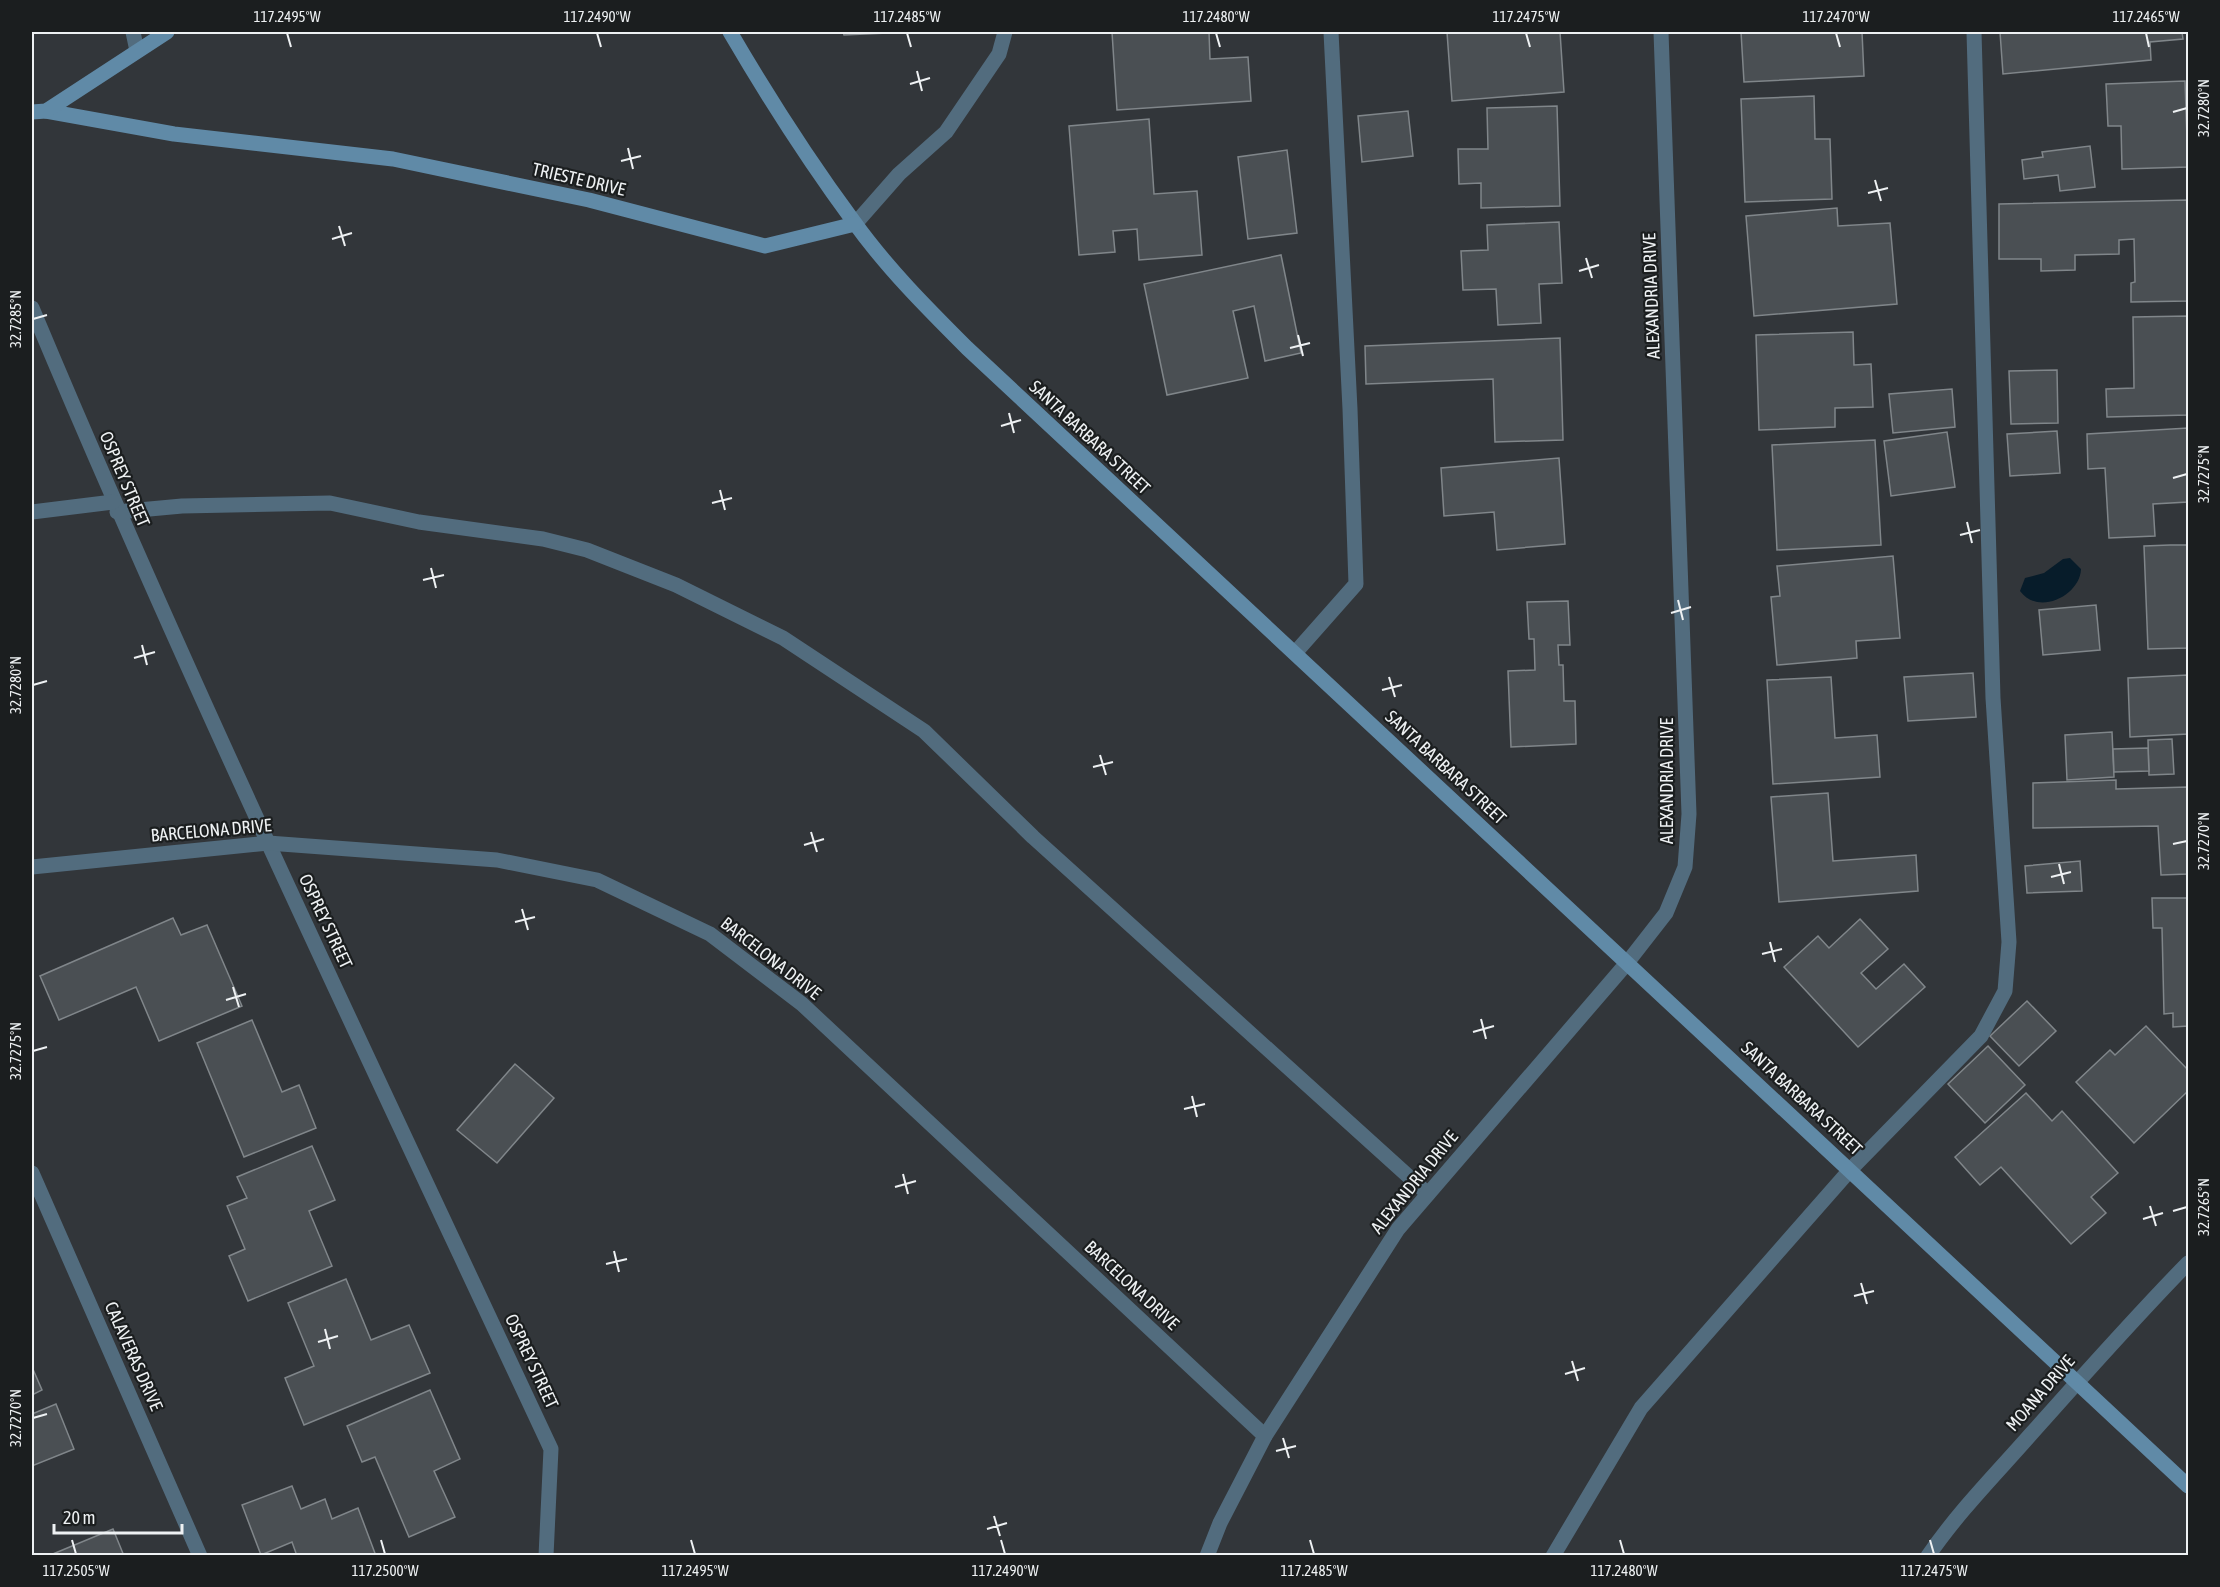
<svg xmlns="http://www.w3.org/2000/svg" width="2220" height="1587" font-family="'Asap Condensed',sans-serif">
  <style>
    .water { fill: #071c2a }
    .building { fill: #4a4f53; stroke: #80868a; stroke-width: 1.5 }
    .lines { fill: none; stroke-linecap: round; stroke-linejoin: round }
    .lane { stroke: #526c7e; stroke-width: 15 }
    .street { stroke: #526c7e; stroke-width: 15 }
    .secondary { stroke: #608aa7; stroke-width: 15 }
    .ticks { fill: none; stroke: #eef1f3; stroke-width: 2 }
    .labels { text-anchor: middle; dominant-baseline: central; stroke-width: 4.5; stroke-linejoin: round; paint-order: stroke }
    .street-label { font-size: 18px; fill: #eef1f3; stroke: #1b1e1f }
    .neatline { fill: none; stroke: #eef1f3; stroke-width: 2 }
    .ticks-label { font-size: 15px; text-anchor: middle; fill: #eef1f3 }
  </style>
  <rect width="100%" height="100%" fill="#32363a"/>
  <path class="water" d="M2070,558l11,11c-1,27 -43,47 -61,22l5,-13 19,-5 19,-14z"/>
  <g class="building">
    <polygon points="843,32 910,32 844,35"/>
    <polygon points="1112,32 1209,32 1210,59 1248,57 1251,101 1117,110"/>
    <polygon points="1447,32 1560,32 1564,92 1452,101"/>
    <polygon points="1741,32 1862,32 1864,76 1744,82"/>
    <polygon points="2000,32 2182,32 2183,39 2150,42 2151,60 2003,74"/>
    <polygon points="2185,81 2188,167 2122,169 2121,126 2108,126 2106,84"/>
    <polygon points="1814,96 1815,139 1830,139 1832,199 1745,202 1741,99"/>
    <polygon points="1557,106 1560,206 1481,208 1481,183 1459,184 1458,149 1488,149 1487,108"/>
    <polygon points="1408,111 1413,156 1362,162 1358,116"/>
    <polygon points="1149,119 1154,194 1197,191 1202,255 1139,260 1137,229 1113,231 1115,252 1079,255 1069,126"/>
    <polygon points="2090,146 2095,187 2060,191 2058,175 2024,179 2022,160 2043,157 2042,152"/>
    <polygon points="1287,150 1297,233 1248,239 1238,157"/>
    <polygon points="2188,200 2188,301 2131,302 2131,283 2135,282 2134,239 2119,240 2119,254 2075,255 2075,270 2041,271 2041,259 1999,259 1999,204"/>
    <polygon points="1837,208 1838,226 1890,223 1897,304 1754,316 1746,216"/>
    <polygon points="1559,222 1562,283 1539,284 1541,323 1498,325 1496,289 1463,290 1461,251 1488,250 1487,225"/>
    <polygon points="1281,255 1301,353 1265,361 1254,306 1233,311 1248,378 1167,395 1144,284"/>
    <polygon points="2188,316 2188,415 2107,417 2106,389 2134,388 2133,317"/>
    <polygon points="1853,332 1854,365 1871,364 1873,407 1835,408 1835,427 1759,430 1756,335"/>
    <polygon points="1560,338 1563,440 1495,442 1493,379 1366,384 1365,346"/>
    <polygon points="2057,370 2058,423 2011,424 2009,371"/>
    <polygon points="1952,389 1955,427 1893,433 1889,394"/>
    <polygon points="2188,428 2188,502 2153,504 2155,536 2109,538 2105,468 2088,469 2087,434"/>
    <polygon points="2057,431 2060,473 2010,476 2007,434"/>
    <polygon points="1947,432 1955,487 1891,496 1884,441"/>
    <polygon points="1875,440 1881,545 1777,550 1772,445"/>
    <polygon points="1559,458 1565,544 1497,550 1494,512 1444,516 1441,468"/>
    <polygon points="2170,545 2188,545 2188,648 2148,649 2144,546"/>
    <polygon points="1893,556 1900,638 1856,641 1857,658 1777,665 1771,597 1780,596 1777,566"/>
    <polygon points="1568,601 1570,645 1558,645 1559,665 1563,665 1564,701 1575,701 1576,744 1511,747 1508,671 1535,670 1534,639 1529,639 1527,602"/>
    <polygon points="2096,605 2100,650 2043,655 2039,610"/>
    <polygon points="1973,673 1976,717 1908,721 1904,677"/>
    <polygon points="2188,675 2188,734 2130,737 2128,678"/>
    <polygon points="1831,677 1835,738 1877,735 1880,777 1773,784 1767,680"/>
    <polygon points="2112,732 2114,777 2067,780 2065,735"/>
    <polygon points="2172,739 2174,774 2149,775 2148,740"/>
    <polygon points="2148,748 2149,771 2114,772 2113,749"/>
    <polygon points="2116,780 2116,789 2188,787 2188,874 2161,875 2158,826 2033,828 2033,783"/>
    <polygon points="1828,793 1833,861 1916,855 1918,891 1779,902 1771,797"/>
    <polygon points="2080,861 2082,891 2027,893 2025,866"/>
    <polygon points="2152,898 2188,898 2188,1026 2173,1027 2173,1013 2164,1014 2162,928 2153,928"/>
    <polygon points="173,918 181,935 207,925 242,1006 159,1041 136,987 59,1020 40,976"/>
    <polygon points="1860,919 1888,949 1861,973 1876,989 1904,964 1925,987 1858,1047 1784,967 1818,936 1829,948"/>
    <polygon points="2027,1001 2056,1031 2019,1066 1990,1036"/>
    <polygon points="252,1020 282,1092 299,1085 316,1128 244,1157 197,1043"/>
    <polygon points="2146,1026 2188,1070 2188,1091 2134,1143 2076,1082 2110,1050 2115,1055"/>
    <polygon points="1988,1046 2025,1085 1985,1123 1948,1084"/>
    <polygon points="515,1064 554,1098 497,1163 457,1130"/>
    <polygon points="2026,1093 2052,1121 2062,1111 2118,1173 2091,1197 2106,1213 2071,1244 2001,1167 1980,1185 1955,1157"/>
    <polygon points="312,1146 335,1200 309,1211 332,1266 248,1301 229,1256 245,1249 227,1206 247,1198 237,1177"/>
    <polygon points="346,1279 371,1340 409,1325 430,1373 304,1425 285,1378 314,1366 288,1303"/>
    <polygon points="32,1367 42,1390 32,1395"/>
    <polygon points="430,1390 460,1459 434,1471 455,1517 409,1537 375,1457 362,1462 347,1426"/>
    <polygon points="56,1404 74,1449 32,1466 32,1414"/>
    <polygon points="292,1486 301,1509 325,1499 332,1519 358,1508 376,1556 297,1556 292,1542 261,1555 242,1505"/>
    <polygon points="113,1529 124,1556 48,1556"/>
  </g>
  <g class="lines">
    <g class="lane">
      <polyline points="133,32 137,51"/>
      <polyline points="117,512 182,506 330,503 419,522 543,539 587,550 676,585 783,638 924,731 1033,837 1428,1194"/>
      <polyline points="1295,653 1356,584 1350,409 1331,32"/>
      <polyline points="1553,1556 1641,1408 1850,1170 1981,1036 2005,991 2009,942 1993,698 1974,32"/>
    </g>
    <g class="street">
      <polyline points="855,224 899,174 946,132 999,54 1005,32"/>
      <path d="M32,308c161,385 342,762 519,1141l-5,107"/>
      <polyline points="32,512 113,502"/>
      <polyline points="32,867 268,843 497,860 597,880 710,934 802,1004 1265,1436"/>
      <polyline points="32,1173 200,1556"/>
      <polyline points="1207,1556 1220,1523 1265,1436 1398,1229 1627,963 1666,913 1685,867 1689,814 1661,32"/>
      <path d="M1928,1556c30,-44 68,-82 103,-122 52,-58 103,-116 157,-171"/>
    </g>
    <g class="secondary">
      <path d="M730,32c38,65 79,129 124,190 33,46 73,86 113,126l1221,1138"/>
      <polyline points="46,111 174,134 393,159 589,200 765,246 855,224"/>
      <polyline points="32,112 46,111 167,32"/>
    </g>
  </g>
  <path class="ticks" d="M287,33l4,14M597,33l4,14M907,33l4,14M1216,33l4,14M1526,33l4,14M1836,33l4,14M2146,33l3,14M917,71l5,20M910,84l20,-6M2173,112l14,-4M628,148l5,21M621,161l20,-5M1875,180l6,21M1868,193l20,-5M339,226l6,20M332,239l20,-6M1586,258l6,20M1579,271l20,-6M33,319l14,-4M1298,335l5,21M1290,348l20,-5M1009,413l5,20M1001,426l20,-6M2173,478l14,-4M720,490l5,20M712,503l20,-5M1967,522l5,21M1960,535l20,-5M431,568l5,20M423,580l21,-5M1678,600l5,20M1671,613l20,-6M142,645l5,20M134,658l21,-6M1389,677l6,20M33,685l14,-4M1382,690l20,-5M1100,755l6,20M1093,767l20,-5M811,832l6,20M2173,844l14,-3M804,845l20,-6M2059,864l5,20M2051,877l20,-5M522,909l6,21M515,922l20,-5M1770,942l5,20M1762,954l20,-5M233,987l6,20M226,1000l20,-6M1481,1019l5,20M1473,1032l21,-6M33,1051l14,-4M1192,1096l5,21M1184,1109l21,-5M903,1174l5,20M895,1187l21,-6M2150,1206l6,20M2173,1211l14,-4M2143,1219l20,-6M614,1251l5,21M606,1264l21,-5M1861,1283l6,21M1854,1296l20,-5M325,1329l5,20M318,1342l20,-6M1572,1361l6,20M1565,1374l20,-6M33,1418l14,-4M1283,1438l6,20M1276,1451l20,-5M994,1516l6,20M987,1529l20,-6M72,1540l4,14M381,1540l4,14M691,1540l4,14M1001,1540l4,14M1310,1540l4,14M1620,1540l4,14M1930,1540l4,14"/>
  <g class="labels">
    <g class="street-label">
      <text transform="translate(579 179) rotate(13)">TRIESTE DRIVE</text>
      <text transform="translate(1651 296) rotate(-92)">ALEXANDRIA DRIVE</text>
      <text transform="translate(1090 437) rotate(43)">SANTA BARBARA STREET</text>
      <text transform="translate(125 479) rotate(67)">OSPREY STREET</text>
      <text transform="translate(1446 767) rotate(43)">SANTA BARBARA STREET</text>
      <text transform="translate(1666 781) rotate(-90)">ALEXANDRIA DRIVE</text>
      <text transform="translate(211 830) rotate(-5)">BARCELONA DRIVE</text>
      <text transform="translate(326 921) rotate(65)">OSPREY STREET</text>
      <text transform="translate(771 958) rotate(38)">BARCELONA DRIVE</text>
      <text transform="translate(1802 1098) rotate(43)">SANTA BARBARA STREET</text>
      <text transform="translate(1414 1182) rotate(-51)">ALEXANDRIA DRIVE</text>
      <text transform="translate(1132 1285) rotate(43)">BARCELONA DRIVE</text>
      <text transform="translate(134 1356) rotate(66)">CALAVERAS DRIVE</text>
      <text transform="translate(532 1361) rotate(65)">OSPREY STREET</text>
      <text transform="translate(2040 1393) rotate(-49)">MOANA DRIVE</text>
    </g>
  </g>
  <rect width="2220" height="1587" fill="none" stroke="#1b1e1f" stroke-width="66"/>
  <path d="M54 1524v9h128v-9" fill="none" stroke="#eef1f3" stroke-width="3"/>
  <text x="63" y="1524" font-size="18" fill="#eef1f3" stroke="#1b1e1f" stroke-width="4.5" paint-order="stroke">20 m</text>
  <rect x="33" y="33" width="2154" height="1521" class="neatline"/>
  <g class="ticks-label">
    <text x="287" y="22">117.2495°W</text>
    <text x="597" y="22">117.2490°W</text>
    <text x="907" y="22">117.2485°W</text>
    <text x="1216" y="22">117.2480°W</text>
    <text x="1526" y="22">117.2475°W</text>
    <text x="1836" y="22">117.2470°W</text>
    <text x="2146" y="22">117.2465°W</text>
    <text transform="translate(2204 108) rotate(-90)" y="5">32.7280°N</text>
    <text transform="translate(16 319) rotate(-90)" y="5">32.7285°N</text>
    <text transform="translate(2204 474) rotate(-90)" y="5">32.7275°N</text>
    <text transform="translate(16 685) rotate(-90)" y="5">32.7280°N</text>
    <text transform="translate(2204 841) rotate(-90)" y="5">32.7270°N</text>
    <text transform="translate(16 1051) rotate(-90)" y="5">32.7275°N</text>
    <text transform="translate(2204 1207) rotate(-90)" y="5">32.7265°N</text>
    <text transform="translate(16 1418) rotate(-90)" y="5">32.7270°N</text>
    <text x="76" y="1576">117.2505°W</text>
    <text x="385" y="1576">117.2500°W</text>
    <text x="695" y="1576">117.2495°W</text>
    <text x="1005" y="1576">117.2490°W</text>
    <text x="1314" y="1576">117.2485°W</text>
    <text x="1624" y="1576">117.2480°W</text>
    <text x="1934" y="1576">117.2475°W</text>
  </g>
</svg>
